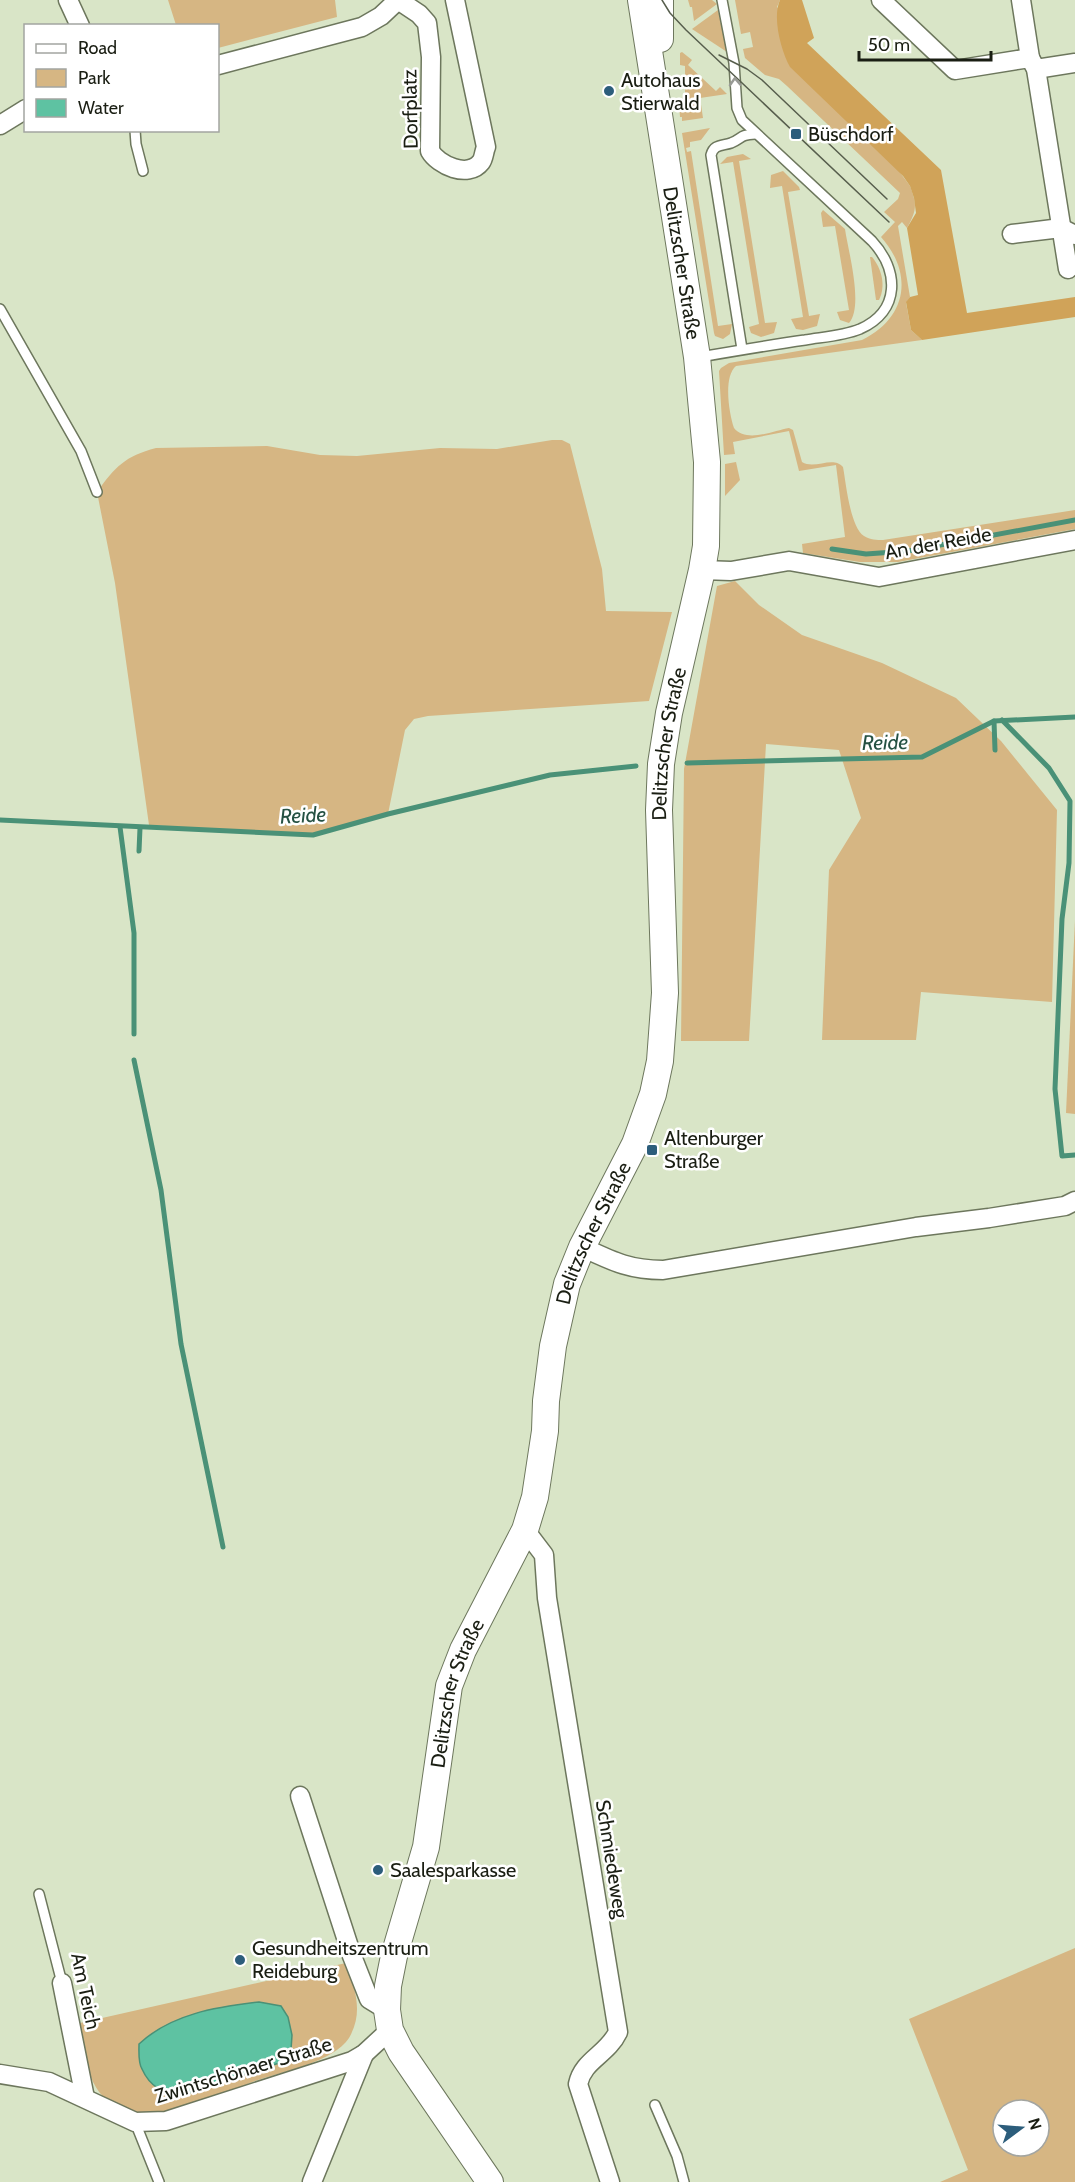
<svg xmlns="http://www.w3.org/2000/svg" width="1075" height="2182" font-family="Cabin,sans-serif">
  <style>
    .green { fill: #d6b683; fill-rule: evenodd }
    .forest { fill: #d0a359 }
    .water { fill: #5ec2a2; stroke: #4a9177; stroke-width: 1.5 }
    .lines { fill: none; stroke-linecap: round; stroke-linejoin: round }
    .stream { stroke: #4a9177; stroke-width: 5 }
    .service-casing { stroke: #6d775d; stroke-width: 12 }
    .minor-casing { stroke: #6d775d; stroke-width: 21 }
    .secondary-casing { stroke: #6d775d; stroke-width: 28 }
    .service { stroke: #fff; stroke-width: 9 }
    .minor { stroke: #fff; stroke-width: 18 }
    .secondary { stroke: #fff; stroke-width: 26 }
    .tram { stroke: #575e4d; stroke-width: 1.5 }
    .oneway { stroke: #989a95 }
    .poi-dot { fill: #2c5d7b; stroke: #fff; stroke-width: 2 }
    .labels { text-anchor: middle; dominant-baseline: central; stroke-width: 5; stroke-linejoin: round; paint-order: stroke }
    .poi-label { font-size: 20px; fill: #1a1e13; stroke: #fff; text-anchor: start }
    .street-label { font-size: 20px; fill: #1a1e13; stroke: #fff }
    .water-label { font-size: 21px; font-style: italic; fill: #255143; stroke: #fff }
  </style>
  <rect width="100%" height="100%" fill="#d9e5c7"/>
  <g class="green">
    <polygon points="168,0 335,0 337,17 218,48 218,26 176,25"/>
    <polygon points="688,0 712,0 717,4 694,21 692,7 690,7"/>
    <path d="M735,0h45l-3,7 133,179c7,19 7,24 -3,42l-5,-6 -4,4 12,71 -4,6 5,27 11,10 -186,26c-13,11 -7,47 -2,62 12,15 39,3 55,0l4,2 9,32c13,8 31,-7 41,5 3,16 7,60 21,69 6,4 13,4 19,4l192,-30v19l-177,33h-38l-57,-9 -1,-9 43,-7 -9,-72 -37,6 -10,-40 -56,11 2,12 -11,1 -5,-84 2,-3 8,-5 133,-23c45,-22 52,-66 19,-103l14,-15 -11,-10 14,-13 2,-6 -113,-107 -8,-7 -14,-4 -20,-17 -2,-9 10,-2 -3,-15 -9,2z"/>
    <polygon points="718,10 727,52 692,29"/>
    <polygon points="682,52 692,60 688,65 716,91 720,87 727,94 700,98 703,118 682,121 682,117 680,117 679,104 685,104 685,66 680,65 680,53"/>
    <polygon points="710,128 701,140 690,142 690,147 686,148 687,152 691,151 718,326 732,324 730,334 723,339 715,336 714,333 682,133"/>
    <polygon points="743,154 751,159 739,161 765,323 777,322 774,333 761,337 751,333 749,327 759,324 733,162 720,164 727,157"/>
    <polygon points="783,171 799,187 800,190 788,192 809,316 820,314 817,326 803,330 796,329 791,319 803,317 782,186 770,188 771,175"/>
    <path d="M823,210l22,19c3,21 19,78 4,94l-9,-3 -3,-8 12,-2 -14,-84 -12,1 -2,-14z"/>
    <path d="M870,257h2c10,12 14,29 7,43h-3z"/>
    <path d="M552,440h10l8,4 32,125 4,42 66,1 -23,89 -221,15 -14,3 -9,11 -17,84 -75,21 -164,-10 -34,-242 -18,-91c18,-25 28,-36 59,-44l111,-2 53,9 37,1 83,-8 57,1z"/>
    <polygon points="736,462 740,480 725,496 725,464"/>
    <polygon points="735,581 759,605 802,635 882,663 956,698 1001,741 1057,810 1052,1002 921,992 916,1040 822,1040 829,870 861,818 839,750 766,744 749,1041 681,1041 684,769 717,586"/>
    <polygon points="1075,920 1075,1114 1066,1113"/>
    <path d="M1075,1948v234h-135l28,-12 -59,-151zM1003,2110h36v36h-36z"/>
    <path d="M346,1963c9,26 18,49 3,75 -15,24 -68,34 -94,43 -25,9 -52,25 -76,32 -14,4 -32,3 -45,0 -47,-11 -48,-51 -54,-90z"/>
  </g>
  <path class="forest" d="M780,0h22l12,38 -7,5 134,127 26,143 108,-16v20l-153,23 -11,-10 -5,-28 4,-5 8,-2 -11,-67 9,-15 -2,-15 -4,-12 -7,-10 -113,-109c-9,-16 -18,-50 -10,-67z"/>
  <path class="water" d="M259,2002l22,4 7,11 4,18 -1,15 -12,13 -98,33c-18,-3 -31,-9 -39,-27 -4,-6 -3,-17 -3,-25 32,-30 77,-37 120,-42z"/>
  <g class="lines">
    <g class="stream">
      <polyline points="832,549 866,554 908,551 1075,520"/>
      <polyline points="1002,720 1049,768 1070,801 1069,863 1062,919 1055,1089 1062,1156 1075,1155"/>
      <polyline points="994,721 995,750"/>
      <polyline points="687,763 922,757 994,721 1075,717"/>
      <polyline points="0,820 313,835 388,814 550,775 636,766"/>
      <polyline points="120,827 134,933 134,1034"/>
      <polyline points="139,851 140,828"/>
      <polyline points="134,1060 161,1190 181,1344 223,1547"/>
    </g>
    <g class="service-casing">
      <g id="service">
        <polyline points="135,130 136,144 143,171"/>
        <polyline points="0,309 81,451 97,492"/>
        <path d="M742,349l-31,-194c3,-11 11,-9 20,-12 12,-5 8,-8 24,-9"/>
        <path d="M700,357c35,-6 70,-12 105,-17 18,-3 38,-4 55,-11 41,-18 39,-59 12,-88l-130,-121 -5,-12 -3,-45 -12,-63"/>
        <polyline points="39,1894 62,1983"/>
        <polyline points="655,2105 677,2156 684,2182"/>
        <polyline points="135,2122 159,2182"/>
      </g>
    </g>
    <g class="minor-casing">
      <g id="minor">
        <polyline points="68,0 80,26"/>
        <path d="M398,0l21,14 8,9 4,34 -1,94c8,14 38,28 51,11 3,-4 3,-11 5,-15l-31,-147"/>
        <polyline points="881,0 955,70 1030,58 1036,69 1068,269"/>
        <polyline points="1021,0 1030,58"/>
        <polyline points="218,65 362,27 381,16 398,0"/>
        <polyline points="1036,69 1075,63"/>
        <polyline points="0,125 26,109"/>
        <polyline points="1012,234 1061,228 1075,235"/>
        <polyline points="702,570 731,571 789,561 879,577 1075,540"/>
        <path d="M582,1247c30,14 47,23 81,23l253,-43 73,-9 76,-12 10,-5"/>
        <path d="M525,1530l19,25 3,43 71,434c-11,23 -35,28 -40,52l32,98"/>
        <polyline points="300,1796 352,1956 369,1999 387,2010"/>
        <polyline points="62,1983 85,2098"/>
        <polyline points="0,2074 49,2082 135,2122 166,2121 352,2061 364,2054 390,2030"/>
        <polyline points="312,2182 364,2054"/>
      </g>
    </g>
    <g class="secondary-casing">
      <g id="secondary">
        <polyline points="660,0 660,39"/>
        <path id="s1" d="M490,2182l-89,-130 -11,-22 -3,-20 1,-24 6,-30 32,-109 23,-161 14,-36 62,-120 10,-33 10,-66 1,-30 7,-55 14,-62 15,-37 53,-103 18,-50 7,-33 5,-68 -6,-183 2,-46 8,-51 33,-143 4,-24 1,-84 -10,-105 -56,-357"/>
      </g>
    </g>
    <use href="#service" class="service"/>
    <use href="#minor" class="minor"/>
    <use href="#secondary" class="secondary"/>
    <g class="tram">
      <polyline points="662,0 670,13 686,30 889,222"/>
      <polyline points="719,55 747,69 762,80 887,199"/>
    </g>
  </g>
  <defs><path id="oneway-chevron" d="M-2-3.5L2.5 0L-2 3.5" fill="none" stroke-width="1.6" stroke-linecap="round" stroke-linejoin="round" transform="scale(1.5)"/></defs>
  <use class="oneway" href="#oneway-chevron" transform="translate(735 82) rotate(-93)"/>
  <g class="poi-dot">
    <circle cx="609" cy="91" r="6"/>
    <rect x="790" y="128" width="12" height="12" rx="3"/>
    <rect x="646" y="1144" width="12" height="12" rx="3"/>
    <circle cx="378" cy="1870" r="6"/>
    <circle cx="240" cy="1960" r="6"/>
  </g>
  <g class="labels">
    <g class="poi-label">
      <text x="621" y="80">Autohaus<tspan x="621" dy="23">Stierwald</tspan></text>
      <text x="808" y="134">Büschdorf</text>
      <text x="664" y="1138">Altenburger<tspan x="664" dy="23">Straße</tspan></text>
      <text x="390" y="1870">Saalesparkasse</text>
      <text x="252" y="1948">Gesundheitszentrum<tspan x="252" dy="23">Reideburg</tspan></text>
    </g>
    <g class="street-label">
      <text transform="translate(410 109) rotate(-91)">Dorfplatz</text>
      <text transform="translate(682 263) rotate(81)">Delitzscher Straße</text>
      <text transform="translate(938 543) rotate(-10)">An der Reide</text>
      <text stroke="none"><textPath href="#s1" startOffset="1518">Delitzscher Straße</textPath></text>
      <text stroke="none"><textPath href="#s1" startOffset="1014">Delitzscher Straße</textPath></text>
      <text stroke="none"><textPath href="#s1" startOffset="528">Delitzscher Straße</textPath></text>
      <text transform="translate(612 1859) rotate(81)">Schmiedeweg</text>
      <text transform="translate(86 1991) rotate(78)">Am Teich</text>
      <text transform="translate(243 2070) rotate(-17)">Zwintschönaer Straße</text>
    </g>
    <g class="water-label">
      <text transform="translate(885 742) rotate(-1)">Reide</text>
      <text transform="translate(303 815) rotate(-3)">Reide</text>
    </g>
  </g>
  <rect x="24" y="24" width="195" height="108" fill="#ffffff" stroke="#a3a5a1" stroke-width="1.5"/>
  <rect x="36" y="44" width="30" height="9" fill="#ffffff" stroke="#a3a5a1" stroke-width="1.5"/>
  <text x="78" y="54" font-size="18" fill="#1a1e13">Road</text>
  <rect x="36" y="69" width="30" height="18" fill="#d6b683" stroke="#a3a5a1" stroke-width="1.5"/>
  <text x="78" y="84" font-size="18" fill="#1a1e13">Park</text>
  <rect x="36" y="99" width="30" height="18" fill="#5ec2a2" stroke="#a3a5a1" stroke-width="1.5"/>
  <text x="78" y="114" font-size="18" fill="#1a1e13">Water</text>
  <g transform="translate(1021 2128) rotate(74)"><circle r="28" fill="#ffffff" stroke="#a3a5a1" stroke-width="1.5"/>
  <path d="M0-4.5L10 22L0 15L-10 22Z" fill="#2c5d7b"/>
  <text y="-9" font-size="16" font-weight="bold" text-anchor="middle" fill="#1a1e13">N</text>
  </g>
  <path d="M859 51v9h132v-9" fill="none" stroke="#1a1e13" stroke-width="3"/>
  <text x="868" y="51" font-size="18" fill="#1a1e13" stroke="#ffffff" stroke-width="4.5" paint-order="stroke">50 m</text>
</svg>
